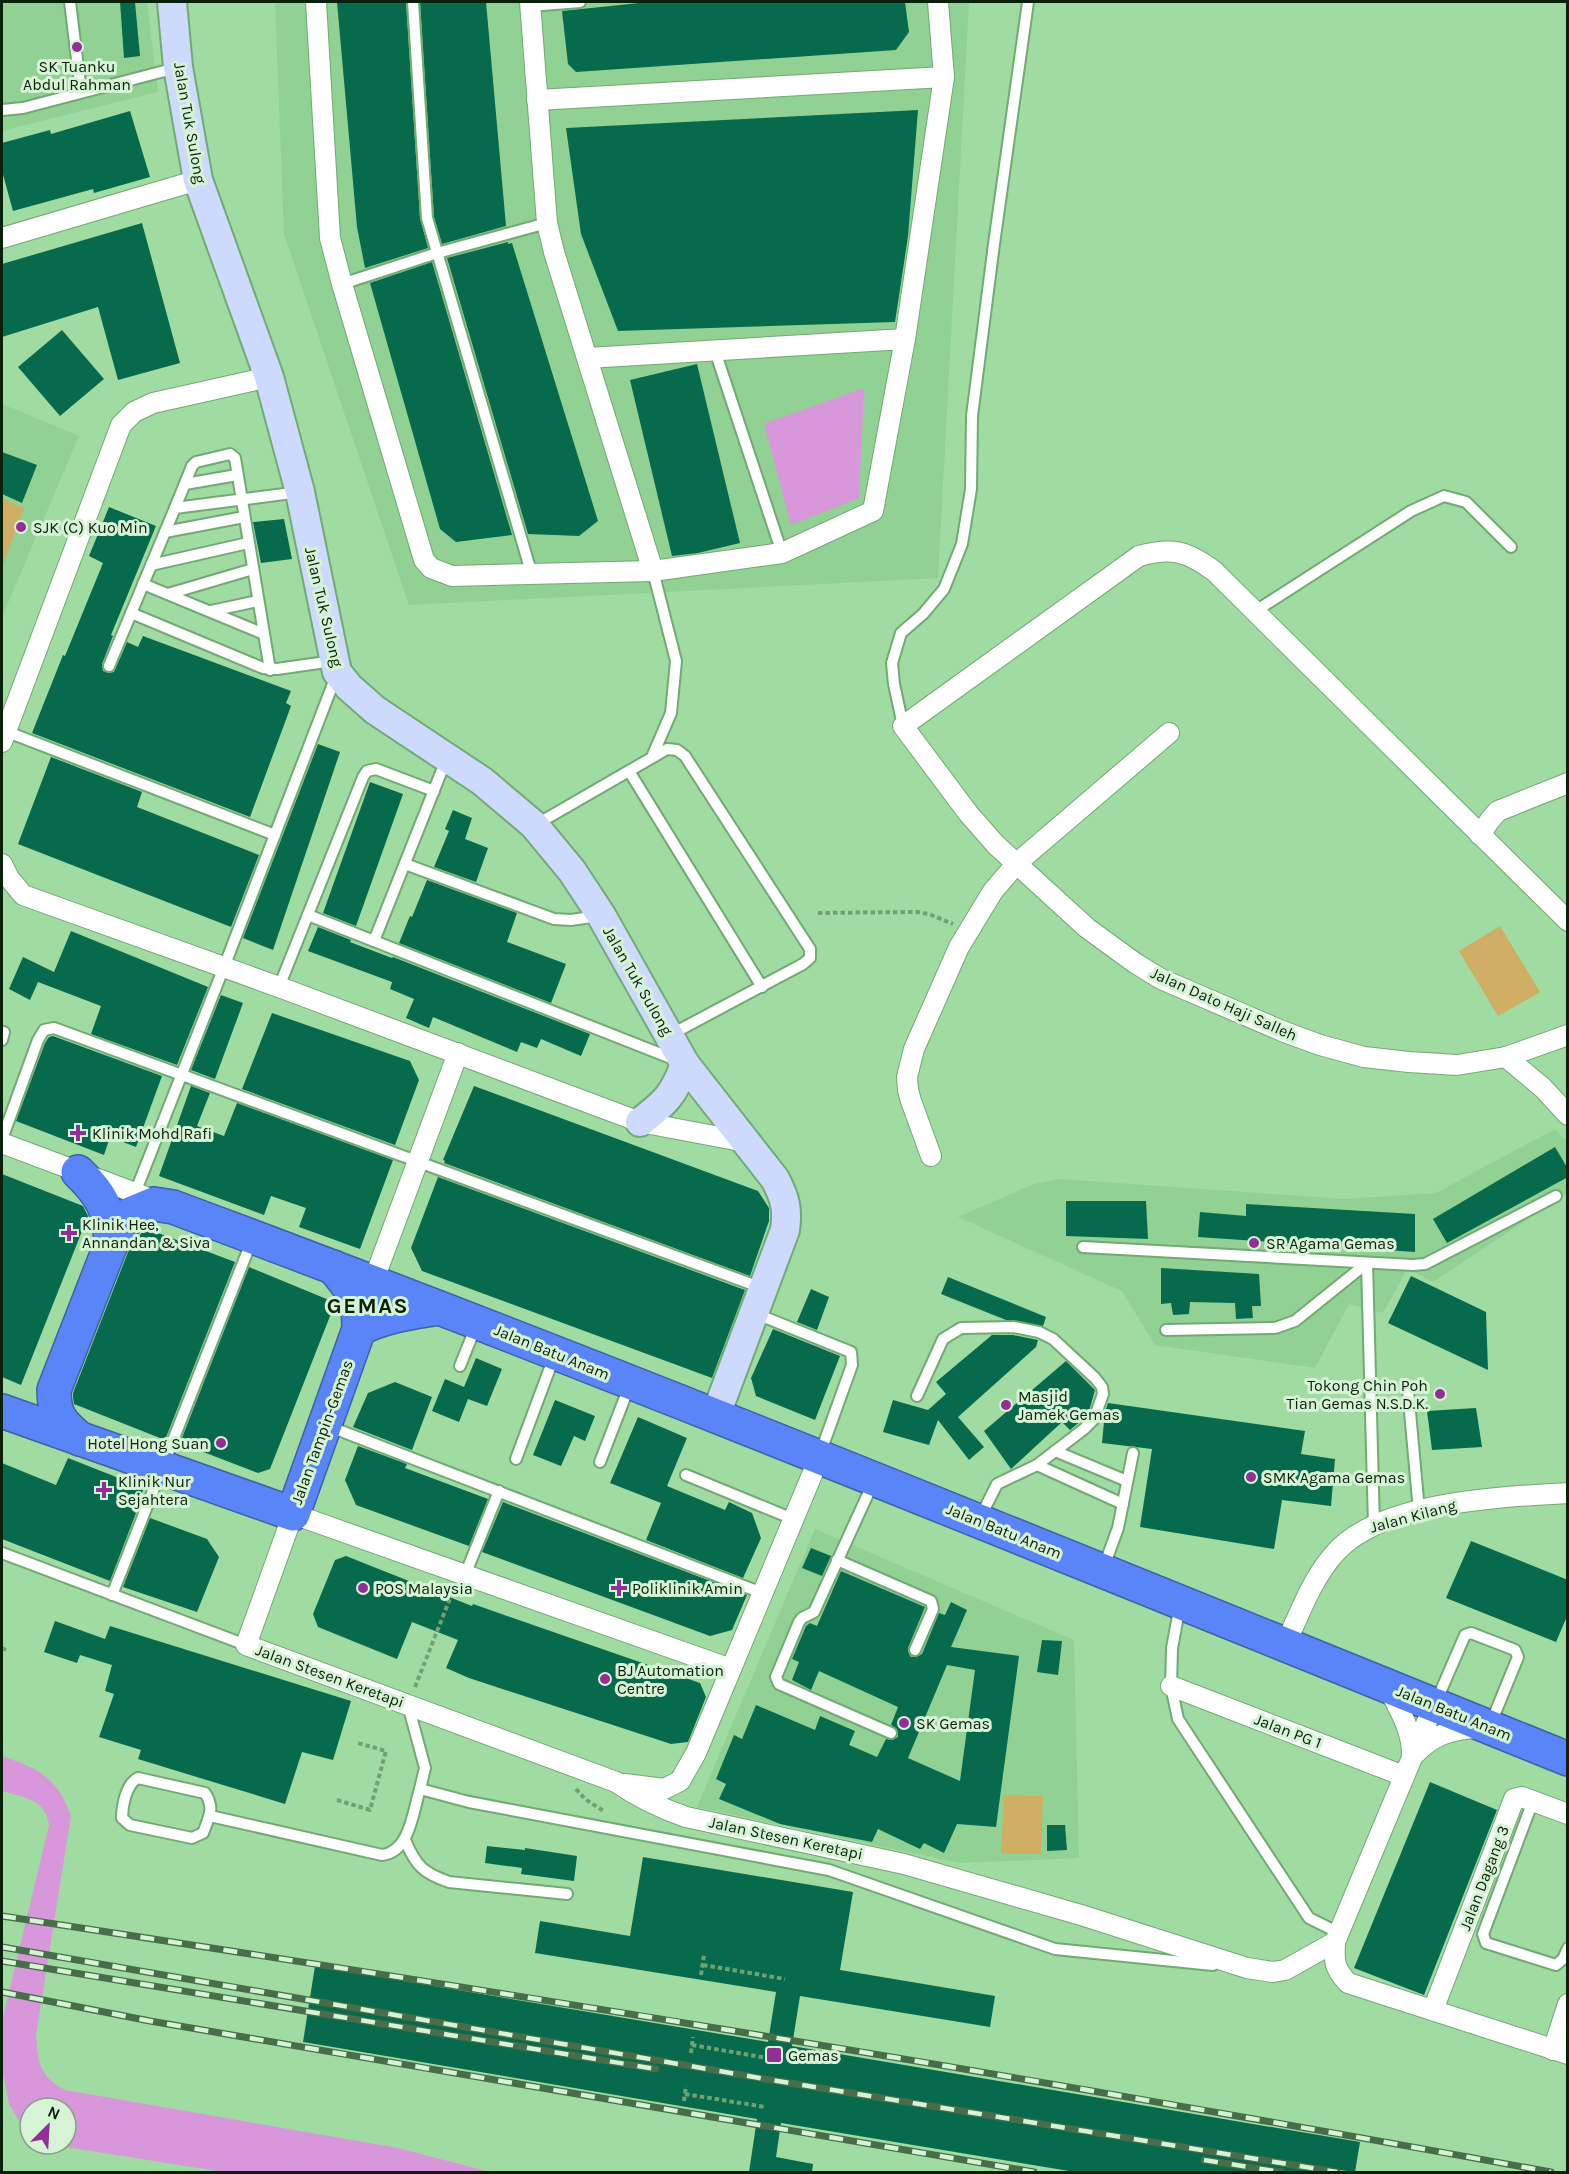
<svg xmlns="http://www.w3.org/2000/svg" width="1569" height="2174" font-family="Karla,sans-serif">
  <style>
    .built { fill: #91d194 }
    .green { fill: #d0ae63 }
    .water { fill: #d997db }
    .building { fill: #086a4d; fill-rule: evenodd }
    .lines { fill: none; stroke-linecap: round; stroke-linejoin: round }
    .lane-casing { stroke: #71aa74; stroke-width: 14 }
    .street-casing { stroke: #71aa74; stroke-width: 22 }
    .secondary-casing { stroke: #71aa74; stroke-width: 32 }
    .highway-casing { stroke: #3d62a5; stroke-width: 36 }
    .path { stroke: #71a173; stroke-width: 4; stroke-dasharray: 4.5 3; stroke-linecap: butt }
    .lane { stroke: #fff; stroke-width: 10 }
    .street { stroke: #fff; stroke-width: 20 }
    .secondary { stroke: #cddafd; stroke-width: 28 }
    .highway { stroke: #5985f8; stroke-width: 33 }
    .rail-casing { stroke: #476d49; stroke-width: 7 }
    .rail { stroke: #d6f3d6; stroke-width: 4.5; stroke-dasharray: 14; stroke-linecap: butt }
    .poi-dot { fill: #912f96; stroke: #d6f3d6; stroke-width: 2 }
    .labels { text-anchor: middle; dominant-baseline: central; stroke-width: 6; stroke-linejoin: round; paint-order: stroke }
    .poi-label { font-size: 16px; fill: #09200b; stroke: #d6f3d6; text-anchor: start }
    .street-label { font-size: 16px; fill: #09200b; stroke: #d6f3d6 }
    .district-label { font-size: 22px; font-weight: bold; letter-spacing: 1.5px; fill: #09200b; stroke: #d6f3d6 }
  </style>
  <rect width="100%" height="100%" fill="#a0dba2"/>
  <g class="built">
    <polygon points="2,2 147,2 158,92 2,131"/>
    <polygon points="275,2 969,2 938,578 409,605 284,234"/>
    <polygon points="2,404 79,436 2,617"/>
    <polygon points="1555,1129 1567,1142 1567,1193 1433,1282 1407,1269 1383,1313 1349,1304 1315,1368 1155,1345 1122,1291 958,1217 1034,1184 1061,1179 1344,1199 1436,1193"/>
    <polygon points="815,1529 1074,1640 1079,1858 959,1863 697,1807"/>
  </g>
  <g class="green">
    <polygon points="2,498 24,508 2,568"/>
    <polygon points="1500,926 1540,992 1498,1016 1459,951"/>
    <polygon points="1004,1795 1043,1796 1041,1854 1001,1854"/>
  </g>
  <g class="water">
    <polygon points="864,388 859,498 791,525 764,424"/>
    <path d="M2,1756c37,13 55,21 69,60l-35,219c2,27 3,41 29,55l333,58 92,24h-267l-176,-28h19v-36h-36v25l-6,-4 -15,-25 -7,-36v-47l47,-196c-4,-27 -25,-27 -47,-34z"/>
  </g>
  <g class="building">
    <polygon points="120,2 135,2 140,56 124,58"/>
    <polygon points="337,2 406,2 420,218 428,248 365,268 357,227"/>
    <polygon points="420,2 486,2 506,226 442,244 434,217"/>
    <polygon points="649,2 905,2 909,32 896,50 576,72 568,64 562,11"/>
    <polygon points="918,110 908,236 895,322 618,331 581,234 566,128"/>
    <polygon points="130,111 150,177 94,193 93,189 13,211 2,171 2,143 50,130 51,134"/>
    <polygon points="142,223 180,363 118,380 98,307 2,337 2,264"/>
    <polygon points="508,242 508,244 512,243 598,521 579,536 528,534 447,258"/>
    <polygon points="432,262 512,535 456,542 440,529 370,283"/>
    <polygon points="62,330 104,379 60,416 18,367"/>
    <polygon points="697,364 740,543 698,553 672,556 630,380"/>
    <polygon points="2,452 37,465 22,503 2,494"/>
    <polygon points="109,507 156,526 111,635 113,636 102,664 103,671 109,673 114,672 127,642 138,647 143,636 291,691 286,703 291,706 250,817 32,733 63,655 65,656 103,563 89,556"/>
    <polygon points="284,519 292,559 261,563 253,522"/>
    <polygon points="318,744 340,752 273,950 243,938"/>
    <polygon points="51,757 142,792 137,807 259,855 231,927 18,844"/>
    <polygon points="370,782 403,794 356,926 323,913"/>
    <polygon points="453,810 472,818 465,839 488,848 476,882 434,867 449,831 445,829"/>
    <polygon points="427,880 517,913 507,942 566,964 551,1003 399,943 410,916 412,917"/>
    <polygon points="318,927 351,940 350,942 392,958 393,957 590,1034 581,1056 541,1039 537,1048 521,1042 517,1052 433,1017 429,1028 406,1018 414,999 390,989 392,982 308,951"/>
    <polygon points="71,931 208,987 177,1065 91,1034 101,1006 38,982 30,1000 9,989 23,957 54,972"/>
    <polygon points="221,995 243,1003 215,1079 191,1070"/>
    <polygon points="272,1013 410,1061 419,1080 395,1145 242,1089"/>
    <polygon points="53,1036 162,1076 136,1147 110,1137 104,1155 16,1121 45,1043 49,1037"/>
    <polygon points="191,1086 210,1093 197,1126 224,1136 237,1103 393,1160 360,1249 299,1227 306,1208 271,1196 264,1215 159,1176"/>
    <polygon points="474,1086 758,1191 769,1208 769,1221 750,1276 444,1163 445,1161 443,1160"/>
    <polygon points="1555,1147 1568,1169 1568,1177 1447,1243 1433,1219"/>
    <polygon points="2,1174 83,1206 88,1216 21,1385 2,1377"/>
    <polygon points="438,1177 745,1290 712,1378 422,1271 411,1248"/>
    <polygon points="1066,1201 1146,1201 1148,1239 1066,1236"/>
    <polygon points="1246,1204 1415,1214 1415,1252 1198,1237 1200,1212 1246,1216"/>
    <polygon points="145,1228 235,1262 165,1440 74,1404 73,1397 73,1393 128,1252"/>
    <polygon points="249,1267 329,1300 332,1311 270,1469 258,1473 180,1443"/>
    <polygon points="1161,1268 1259,1274 1261,1306 1252,1306 1253,1318 1236,1319 1235,1303 1190,1302 1189,1314 1173,1315 1171,1303 1161,1304"/>
    <polygon points="1411,1276 1486,1312 1488,1370 1388,1323"/>
    <polygon points="948,1277 1046,1317 1043,1326 1006,1320 941,1294"/>
    <polygon points="811,1289 829,1297 817,1330 797,1322"/>
    <polygon points="773,1329 840,1356 815,1420 756,1396 751,1378"/>
    <polygon points="992,1335 1013,1335 1038,1340 1036,1347 958,1417 984,1447 969,1460 938,1420 929,1445 883,1432 893,1400 928,1410 946,1394 936,1382"/>
    <polygon points="476,1358 502,1369 487,1406 468,1399 459,1422 432,1411 445,1379 464,1387"/>
    <polygon points="1066,1361 1095,1390 1088,1415 1070,1430 1062,1422 1011,1469 984,1431"/>
    <polygon points="395,1382 432,1397 412,1450 353,1427 368,1393"/>
    <polygon points="555,1400 595,1416 585,1441 574,1436 561,1466 533,1455"/>
    <polygon points="1108,1403 1305,1431 1301,1454 1335,1459 1331,1506 1282,1500 1274,1549 1140,1527 1152,1449 1102,1443 1105,1412"/>
    <polygon points="1476,1408 1482,1447 1432,1450 1427,1411"/>
    <polygon points="638,1417 687,1438 667,1486 725,1510 729,1502 752,1513 761,1538 743,1578 646,1540 661,1503 610,1483"/>
    <polygon points="358,1446 407,1464 405,1468 488,1499 469,1546 356,1505 345,1480"/>
    <polygon points="68,1458 144,1488 134,1512 136,1513 110,1581 2,1539 2,1463 56,1485"/>
    <polygon points="503,1502 747,1595 732,1630 710,1636 482,1552"/>
    <polygon points="150,1518 207,1539 219,1557 197,1612 123,1587"/>
    <polygon points="1471,1541 1568,1580 1568,1614 1556,1642 1446,1598"/>
    <polygon points="811,1548 831,1556 822,1576 802,1568"/>
    <polygon points="346,1556 472,1606 473,1604 700,1683 706,1697 688,1742 671,1744 469,1678 446,1668 458,1640 412,1622 397,1659 318,1627 313,1614 335,1560"/>
    <path d="M841,1571l84,36 -17,41 1,6 2,3h5l6,-3 17,-41 6,2 6,-13 16,8 -16,37 68,9 -23,171 -39,-3 -13,29 -20,-10 -4,6 -42,-20 -6,13 -92,-18 -61,-25 7,-15 -10,-5 18,-44 8,4 14,-34 59,25 5,-14 35,15 -6,14 28,12 9,-18 6,1 6,-3 -1,-8 -6,-4 7,-18 -79,-36 -8,19 -19,-10 7,-18 -7,-3 14,-33 4,-3 7,3zM947,1665l28,5 -15,111 -52,-23z"/>
    <polygon points="55,1621 105,1639 110,1626 351,1701 333,1760 302,1752 285,1804 138,1759 141,1750 99,1737 114,1694 105,1691 112,1665 80,1655 77,1663 44,1652"/>
    <polygon points="1042,1640 1062,1641 1058,1675 1037,1672"/>
    <polygon points="1430,1782 1497,1810 1424,1995 1354,1968"/>
    <polygon points="1047,1825 1065,1825 1067,1850 1047,1851"/>
    <polygon points="487,1846 525,1850 525,1848 577,1856 574,1881 521,1874 522,1868 485,1863"/>
    <polygon points="643,1857 853,1892 840,1970 995,1996 990,2027 800,1996 792,2046 1360,2142 1355,2172 1316,2167 1316,2172 1075,2172 781,2123 776,2157 813,2164 812,2172 749,2172 757,2119 303,2042 315,1966 768,2042 776,1992 535,1953 540,1921 630,1936"/>
  </g>
  <g class="lines">
    <g class="lane-casing">
      <g id="lane">
        <polyline points="70,2 81,92"/>
        <polyline points="413,2 427,218 532,575"/>
        <polyline points="530,6 580,2"/>
        <polyline points="2,110 23,108 176,68"/>
        <polyline points="342,284 437,253 547,223"/>
        <polyline points="715,351 782,553"/>
        <polyline points="185,484 237,475"/>
        <polyline points="175,508 192,466 196,462 230,454 235,458 270,670"/>
        <polyline points="165,532 244,517"/>
        <polyline points="151,565 248,543"/>
        <polyline points="143,584 264,634"/>
        <polyline points="168,594 253,569"/>
        <polyline points="211,611 258,601"/>
        <polyline points="1254,612 1411,511 1444,496 1466,502 1511,547"/>
        <polyline points="131,613 263,668 277,669 333,661"/>
        <polyline points="109,666 175,508 300,492"/>
        <polyline points="903,726 894,684 892,663 901,633 923,614 944,589 962,544 971,489 972,416 994,244 1028,2"/>
        <polyline points="5,731 275,835"/>
        <polyline points="652,757 671,713 676,661 653,571"/>
        <polyline points="629,771 762,987"/>
        <polyline points="537,824 667,749 677,750 685,756 810,949 810,958 803,964 670,1035"/>
        <polyline points="405,864 554,919 571,920 598,916"/>
        <polyline points="308,915 676,1060"/>
        <polyline points="374,941 446,760"/>
        <polyline points="279,987 363,777 367,771 376,769 434,791"/>
        <polyline points="2,1040 4,1032"/>
        <polyline points="2,1139 38,1040 44,1030 54,1028 762,1288"/>
        <polyline points="135,1193 224,967 336,676"/>
        <polyline points="1083,1247 1413,1265 1425,1264 1556,1196"/>
        <polyline points="1367,1263 1374,1525"/>
        <polyline points="754,1313 851,1352 852,1365 820,1454"/>
        <polyline points="1166,1330 1275,1328 1295,1321 1367,1263"/>
        <polyline points="460,1366 476,1326"/>
        <polyline points="1408,1390 1419,1511"/>
        <polyline points="917,1396 943,1339 961,1328 1014,1327 1039,1332 1053,1339 1095,1378 1102,1387 1103,1394 1094,1419 1084,1429 1037,1465 997,1484 980,1518"/>
        <polyline points="328,1426 762,1593"/>
        <polyline points="1055,1451 1127,1481"/>
        <polyline points="516,1459 554,1357"/>
        <polyline points="600,1462 629,1387"/>
        <polyline points="1037,1465 1123,1504"/>
        <polyline points="686,1475 793,1519"/>
        <polyline points="873,1483 814,1612 802,1618 799,1622 776,1677 779,1684 891,1733"/>
        <polyline points="2,1553 246,1645"/>
        <polyline points="837,1560 931,1601 933,1609 915,1650"/>
        <polyline points="1103,1569 1118,1528 1133,1453"/>
        <polyline points="465,1575 499,1491"/>
        <polyline points="112,1595 252,1240"/>
        <polyline points="1180,1605 1172,1648 1171,1686 1178,1719 1309,1918 1339,1933"/>
        <polyline points="1436,1702 1465,1635 1471,1633 1515,1650 1518,1657 1491,1723"/>
        <polyline points="408,1705 425,1768 420,1789 469,1802 829,1870 1055,1949 1213,1965"/>
        <path d="M138,1778l67,15c10,15 4,24 -2,40l-11,5 -62,-13 -8,-7c0,-12 4,-34 16,-40z"/>
        <polyline points="1533,1801 1483,1934 1486,1943 1556,1965 1563,1959 1568,1948"/>
        <path d="M210,1816l172,39c28,-3 31,-44 38,-66"/>
        <path d="M405,1840c11,26 18,33 44,42l118,12"/>
      </g>
    </g>
    <g class="street-casing">
      <g id="street">
        <polyline points="316,2 330,238 342,284 424,560 431,568 452,576 653,571 782,553 873,511 905,339 944,77 938,2"/>
        <polyline points="530,2 547,223 554,252 653,571"/>
        <polyline points="537,100 944,77"/>
        <polyline points="2,238 198,180"/>
        <polyline points="587,358 905,339"/>
        <polyline points="2,742 121,425 134,412 153,403 269,377"/>
        <polyline points="1480,835 1490,820 1498,811 1568,783"/>
        <polyline points="2,864 9,878 23,895 279,987 640,1122 746,1142"/>
        <path d="M1568,921l-354,-350c-27,-20 -42,-24 -75,-15l-236,170 65,87 28,32 91,83 48,35 26,16 121,52 38,14 44,12 45,5 48,3 49,-8 62,-22"/>
        <polyline points="1506,1057 1543,1088 1568,1115"/>
        <polyline points="2,1143 162,1203"/>
        <polyline points="931,1156 911,1101 908,1090 907,1077 914,1049 959,947 993,891 1017,863 1169,733"/>
        <polyline points="373,1282 458,1053"/>
        <path d="M1285,1645c15,-32 27,-67 51,-93 46,-51 166,-55 232,-59"/>
        <path d="M731,1669l-438,-155 -47,131 370,137c23,16 44,26 70,35l218,47 177,51 166,53 26,4 12,-2 50,-28"/>
        <polyline points="1171,1686 1404,1776"/>
        <path d="M1387,1686c12,23 26,45 25,71"/>
        <path d="M1434,1705l-99,237c-1,20 -1,26 13,41l220,71"/>
        <path d="M1416,1753c18,-19 37,-24 62,-25"/>
        <polyline points="625,1784 664,1789 680,1781 696,1753 819,1458"/>
        <polyline points="1433,2010 1514,1799 1522,1797 1568,1814"/>
        <polyline points="1553,2050 1568,2004"/>
      </g>
    </g>
    <g class="secondary-casing">
      <g id="secondary">
        <path d="M172,2l6,65 20,113 71,197 31,115 37,180 12,15 26,23 107,71 52,44 38,46 29,44 84,149 90,115c10,19 13,30 10,51l-70,187"/>
        <path d="M640,1122c25,-19 34,-27 45,-58"/>
      </g>
    </g>
    <g class="highway-casing">
      <g id="highway">
        <path d="M78,1172c24,23 32,38 33,72"/>
        <path d="M359,1329c25,-13 51,-16 79,-21"/>
        <path d="M2,1411l291,103 66,-185c0,-32 -6,-38 -26,-62"/>
        <path d="M80,1439c-19,-16 -26,-23 -26,-49l57,-146 19,-30 24,-10 19,3c468,174 931,365 1395,552"/>
      </g>
    </g>
    <g class="path">
      <polyline points="818,913 917,912 929,914 953,924"/>
      <polyline points="2,1648 6,1650"/>
      <polyline points="415,1687 453,1591"/>
      <polyline points="576,1789 585,1799 605,1812"/>
      <polyline points="337,1800 370,1810 386,1751 358,1743"/>
      <polyline points="703,1965 785,1979"/>
      <polyline points="701,1975 704,1955"/>
      <polyline points="692,2045 773,2059"/>
      <polyline points="691,2053 693,2037"/>
      <polyline points="685,2094 765,2107"/>
      <polyline points="684,2101 686,2086"/>
    </g>
    <use href="#lane" class="lane"/>
    <use href="#street" class="street"/>
    <use href="#secondary" class="secondary"/>
    <use href="#highway" class="highway"/>
    <g class="rail-casing">
      <g id="rail">
        <path d="M2,1916c517,78 1034,162 1549,256"/>
        <polyline points="2,1947 771,2080 1337,2172"/>
        <polyline points="2,1961 656,2069"/>
        <polyline points="2,1992 150,2021 1034,2172"/>
        <polyline points="1204,2160 1281,2172"/>
      </g>
    </g>
    <use href="#rail" class="rail"/>
  </g>
  <g class="poi-dot">
    <circle cx="77" cy="47" r="6"/>
    <circle cx="21" cy="527" r="6"/>
    <path d="M75 1124h6v6h6v6h-6v6h-6v-6h-6v-6h6z"/>
    <path d="M66 1224h6v6h6v6h-6v6h-6v-6h-6v-6h6z"/>
    <circle cx="1254" cy="1243" r="6"/>
    <circle cx="1440" cy="1394" r="6"/>
    <circle cx="1006" cy="1405" r="6"/>
    <circle cx="221" cy="1443" r="6"/>
    <circle cx="1251" cy="1477" r="6"/>
    <path d="M101 1481h6v6h6v6h-6v6h-6v-6h-6v-6h6z"/>
    <circle cx="363" cy="1588" r="6"/>
    <path d="M616 1579h6v6h6v6h-6v6h-6v-6h-6v-6h6z"/>
    <circle cx="605" cy="1679" r="6"/>
    <circle cx="904" cy="1723" r="6"/>
    <rect x="766" y="2047" width="16" height="16" rx="3"/>
  </g>
  <g class="labels">
    <g class="poi-label">
      <text x="77" y="66" text-anchor="middle">SK Tuanku<tspan x="77" dy="18">Abdul Rahman</tspan></text>
      <text x="33" y="527">SJK (C) Kuo Min</text>
      <text x="92" y="1133">Klinik Mohd Rafi</text>
      <text x="82" y="1224">Klinik Hee,<tspan x="82" dy="18">Annandan &amp; Siva</tspan></text>
      <text x="1266" y="1243">SR Agama Gemas</text>
      <text x="1428" y="1385" text-anchor="end">Tokong Chin Poh<tspan x="1428" dy="18">Tian Gemas N.S.D.K.</tspan></text>
      <text x="1018" y="1396">Masjid<tspan x="1018" dy="18">Jamek Gemas</tspan></text>
      <text x="209" y="1443" text-anchor="end">Hotel Hong Suan</text>
      <text x="1263" y="1477">SMK Agama Gemas</text>
      <text x="118" y="1481">Klinik Nur<tspan x="118" dy="18">Sejahtera</tspan></text>
      <text x="375" y="1588">POS Malaysia</text>
      <text x="632" y="1588">Poliklinik Amin</text>
      <text x="617" y="1670">BJ Automation<tspan x="617" dy="18">Centre</tspan></text>
      <text x="916" y="1723">SK Gemas</text>
      <text x="788" y="2055">Gemas</text>
    </g>
    <g class="street-label">
      <text transform="translate(190 123) rotate(80)">Jalan Tuk Sulong</text>
      <text transform="translate(324 607) rotate(77)">Jalan Tuk Sulong</text>
      <text transform="translate(638 981) rotate(60)">Jalan Tuk Sulong</text>
      <text transform="translate(1224 1004) rotate(24)">Jalan Dato Haji Salleh</text>
      <text transform="translate(552 1352) rotate(22)">Jalan Batu Anam</text>
      <text transform="translate(322 1432) rotate(-70)">Jalan Tampin-Gemas</text>
      <text transform="translate(1413 1516) rotate(-15)">Jalan Kilang</text>
      <text transform="translate(1004 1531) rotate(22)">Jalan Batu Anam</text>
      <text transform="translate(330 1676) rotate(20)">Jalan Stesen Keretapi</text>
      <text transform="translate(1454 1713) rotate(22)">Jalan Batu Anam</text>
      <text transform="translate(1288 1731) rotate(21)">Jalan PG 1</text>
      <text transform="translate(786 1838) rotate(12)">Jalan Stesen Keretapi</text>
      <text transform="translate(1484 1878) rotate(-69)">Jalan Dagang 3</text>
    </g>
    <g class="district-label">
      <text x="368" y="1306">GEMAS</text>
    </g>
  </g>
  <rect width="1569" height="2174" fill="none" stroke="#09200b" stroke-width="6"/>
  <g transform="translate(48 2126) rotate(24)"><circle r="28" fill="#d6f3d6" stroke="#849f85" stroke-width="1.5"/>
  <path d="M0-4.5L10 22L0 15L-10 22Z" fill="#912f96"/>
  <text y="-9" font-size="16" font-weight="bold" text-anchor="middle" fill="#09200b">N</text>
  </g>
</svg>
